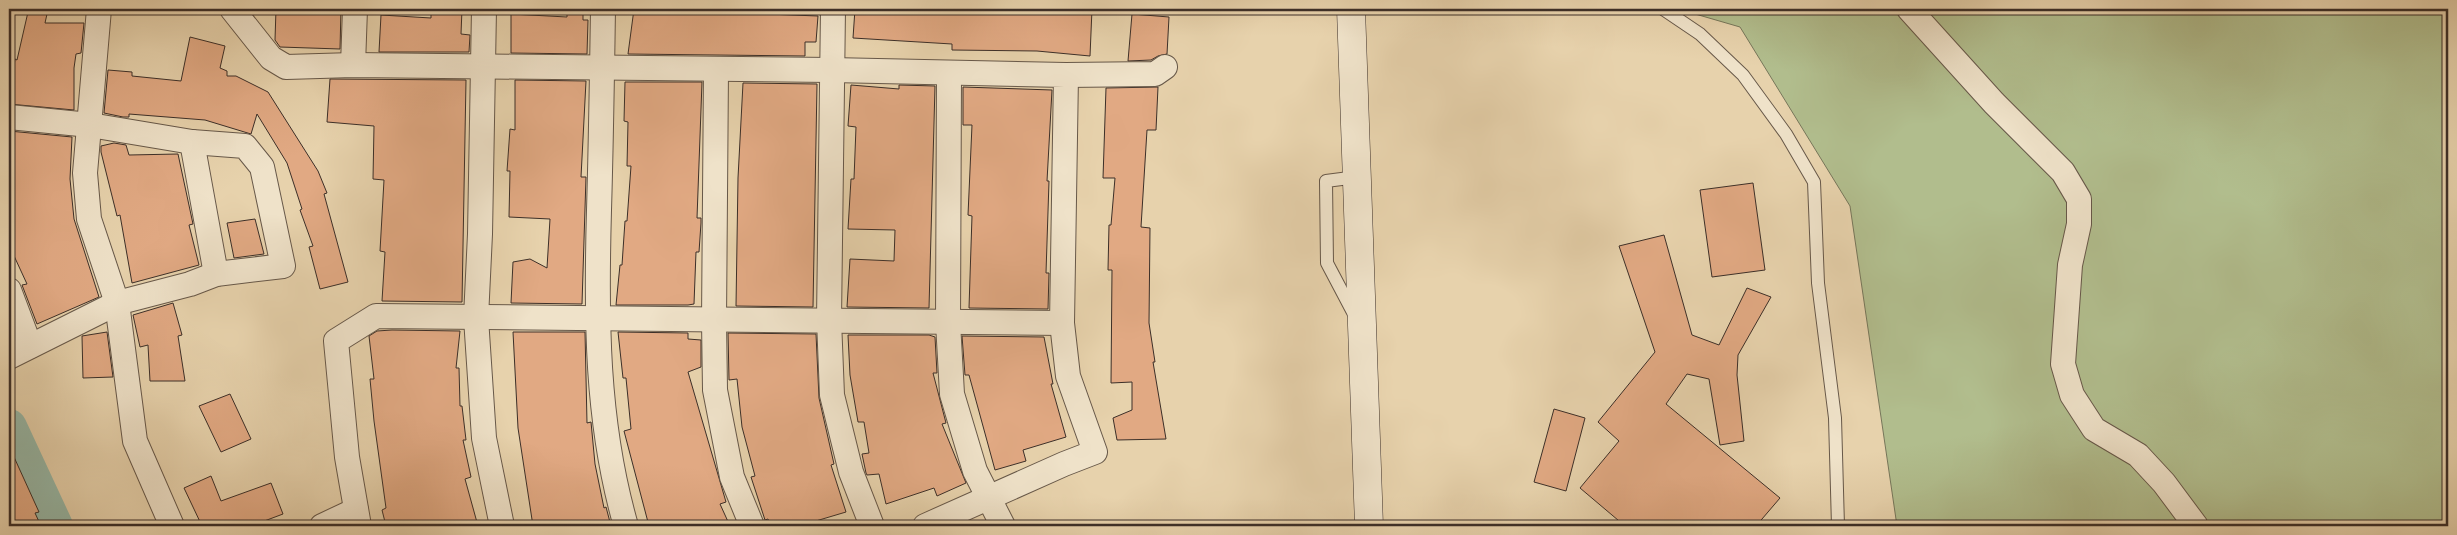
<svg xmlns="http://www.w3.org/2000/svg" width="2457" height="535" font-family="Vollkorn,serif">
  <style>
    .green { fill: #b1bd8d; stroke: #76765a }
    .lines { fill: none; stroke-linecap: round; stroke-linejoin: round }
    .river { stroke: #97b8a7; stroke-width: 36 }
    .building { fill: #e1a983; stroke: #3c2f28 }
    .lane-casing { stroke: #675849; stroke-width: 14 }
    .street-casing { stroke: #675849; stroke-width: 26 }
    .secondary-casing { stroke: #3c2f28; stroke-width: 29 }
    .lane { stroke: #efe2c9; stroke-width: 12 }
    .street { stroke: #efe2c9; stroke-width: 24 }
    .secondary { stroke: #efe2c9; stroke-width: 28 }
  </style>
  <rect width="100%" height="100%" fill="#e7d2ac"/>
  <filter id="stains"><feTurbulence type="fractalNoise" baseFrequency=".004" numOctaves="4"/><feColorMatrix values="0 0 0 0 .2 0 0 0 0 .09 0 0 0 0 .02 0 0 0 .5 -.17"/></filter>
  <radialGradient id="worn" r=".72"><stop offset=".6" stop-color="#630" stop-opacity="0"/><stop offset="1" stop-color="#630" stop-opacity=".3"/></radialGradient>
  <polygon class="green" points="1678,9 2448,9 2448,526 1897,526 1850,206 1740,27"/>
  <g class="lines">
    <polyline class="river" points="9,427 55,526"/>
  </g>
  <g class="building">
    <polygon points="276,9 341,9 340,49 280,47 275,40"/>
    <polygon points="431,9 462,9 461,34 470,35 469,52 379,52 381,15 431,18"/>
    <polygon points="567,9 583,9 583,20 588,20 587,54 511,53 511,14 567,17"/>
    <polygon points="634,9 715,10 715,12 818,16 816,42 805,42 805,56 628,54"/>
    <polygon points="855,9 1092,9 1090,56 1037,51 952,50 952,44 853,38"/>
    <polygon points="28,12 47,14 45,23 84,23 81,53 76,54 74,68 74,110 9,104 15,59 17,60"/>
    <polygon points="1132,14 1169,17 1167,54 1158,56 1151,60 1128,61"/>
    <polygon points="190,37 225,46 220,68 227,71 227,76 236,76 268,92 318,171 327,193 324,194 348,282 320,289 309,247 313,246 300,210 302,209 287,163 257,114 251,134 205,120 129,114 129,117 123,117 104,113 108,70 132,72 132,76 181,81"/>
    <polygon points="330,79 466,80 462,302 382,301 385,252 380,251 384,180 373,179 374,126 327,122"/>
    <polygon points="515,80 586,81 581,177 586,177 582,304 511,303 513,262 530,259 547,268 550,219 509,217 510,171 507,171 510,129 515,130"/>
    <polygon points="625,82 702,82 697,218 701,218 701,223 699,252 696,252 694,304 688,305 616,305 620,265 622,265 625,221 627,221 631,166 627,166 628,122 624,121"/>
    <polygon points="743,83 817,84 813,307 736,306 738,178"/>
    <polygon points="851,85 899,89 899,85 935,86 929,308 847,307 850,259 894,261 895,230 848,229 851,179 854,179 856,127 848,126"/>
    <polygon points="963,87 1052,90 1047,181 1049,181 1046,273 1049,273 1048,309 969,308 972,216 968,215 972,125 963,125"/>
    <polygon points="1158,87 1156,130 1147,130 1141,227 1150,228 1149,323 1155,362 1153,362 1166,439 1117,440 1113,418 1132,410 1132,382 1111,383 1112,270 1108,270 1109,225 1111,225 1115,178 1103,178 1106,88"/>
    <polygon points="9,131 72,137 70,179 74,219 99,297 37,324 22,285 27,284 9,245"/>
    <polygon points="114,143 126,145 129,155 178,154 193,224 189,225 199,265 132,283 120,215 117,216 101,152 101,146"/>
    <polygon points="1753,183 1765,270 1712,277 1700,190"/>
    <polygon points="255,219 264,254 234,258 227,223"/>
    <polygon points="1664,235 1692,335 1719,345 1747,288 1771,297 1738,355 1737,375 1744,441 1720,445 1709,379 1687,374 1666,404 1780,498 1756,526 1625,526 1580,488 1619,441 1598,422 1655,352 1619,246"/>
    <polygon points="173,303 182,335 178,336 185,381 150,381 148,345 140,347 133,315"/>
    <polygon points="392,330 460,331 456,368 459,368 460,406 462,406 466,440 463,440 471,477 465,479 478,526 386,526 382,510 386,508 374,421 370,379 374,379 369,336 377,331"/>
    <polygon points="107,332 113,377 83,378 82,336"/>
    <polygon points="513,332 585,332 587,423 591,422 595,464 604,508 606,507 611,526 533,526 518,428"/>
    <polygon points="618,332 688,333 688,339 701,340 701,367 688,372 726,502 720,504 730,526 649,526 624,431 631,429 626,378 623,378"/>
    <polygon points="728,333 816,334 819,398 834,464 831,465 846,512 799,526 771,526 768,519 765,520 751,477 755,476 742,427 737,379 729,380"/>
    <polygon points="848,335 929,335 935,337 937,373 933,373 946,423 942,424 966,483 937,496 934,488 886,504 879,474 867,475 866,473 862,454 869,453 864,422 858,422 850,375"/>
    <polygon points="962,336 1044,337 1053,384 1051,384 1066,437 1023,450 1026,461 995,470 969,375 965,375"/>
    <polygon points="230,394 251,439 221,452 199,406"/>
    <polygon points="1554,409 1585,418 1566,491 1534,482"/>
    <polygon points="9,446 39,512 35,513 41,526 9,526"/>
    <polygon points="211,476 221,501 271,483 283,514 251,526 202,526 184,488"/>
  </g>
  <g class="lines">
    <g class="lane-casing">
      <g id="lane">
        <polyline points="1663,9 1700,34 1743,75 1786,134 1814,182 1818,283 1835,418 1838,526"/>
        <polyline points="1356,318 1327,263 1326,181 1357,177"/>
      </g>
    </g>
    <g class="street-casing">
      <g id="street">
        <polyline points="99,9 85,173 89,219 117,303 135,441 172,526"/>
        <polyline points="232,9 271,58 286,67 353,65 831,70 1066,75 1062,323 1068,376 1095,452 1064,464 925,526"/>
        <polyline points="484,9 480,234 476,318 484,438 502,526"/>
        <path d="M603,9c-1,67 -2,134 -4,201 -3,107 -3,212 27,316"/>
        <polyline points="833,9 829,320 832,395 851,472 872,526"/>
        <polyline points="1909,9 1994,103 2063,172 2079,199 2079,224 2070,265 2063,364 2072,395 2094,429 2138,455 2164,483 2196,526"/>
        <polyline points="353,65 355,9"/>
        <polyline points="716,70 714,321 715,390 732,477 752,526"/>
        <polyline points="949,74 948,323 952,394 975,471 1003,526"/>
        <polyline points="1066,75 1155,74 1165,67"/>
        <polyline points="9,117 90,125 192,142 245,146 262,167 283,266 216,274 190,284 117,303 9,357"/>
        <polyline points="192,142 216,274"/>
        <polyline points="9,290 30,346"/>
        <polyline points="322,526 356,510"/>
        <polyline points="359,526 347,457 336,341 376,316 1062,323"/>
      </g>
    </g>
    <g class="secondary-casing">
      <polyline id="secondary" points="1351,9 1369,526"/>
    </g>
    <use href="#lane" class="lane"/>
    <use href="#street" class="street"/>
    <use href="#secondary" class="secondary"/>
  </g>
  <rect width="2457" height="535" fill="none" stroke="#e7d2ac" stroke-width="30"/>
  <rect x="10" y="10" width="2437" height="515" fill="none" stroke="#3c2f28" stroke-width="2.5"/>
  <rect x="15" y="15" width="2427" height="505" fill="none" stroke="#3c2f28"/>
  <rect width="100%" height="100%" filter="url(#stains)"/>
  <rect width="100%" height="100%" fill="url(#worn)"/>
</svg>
